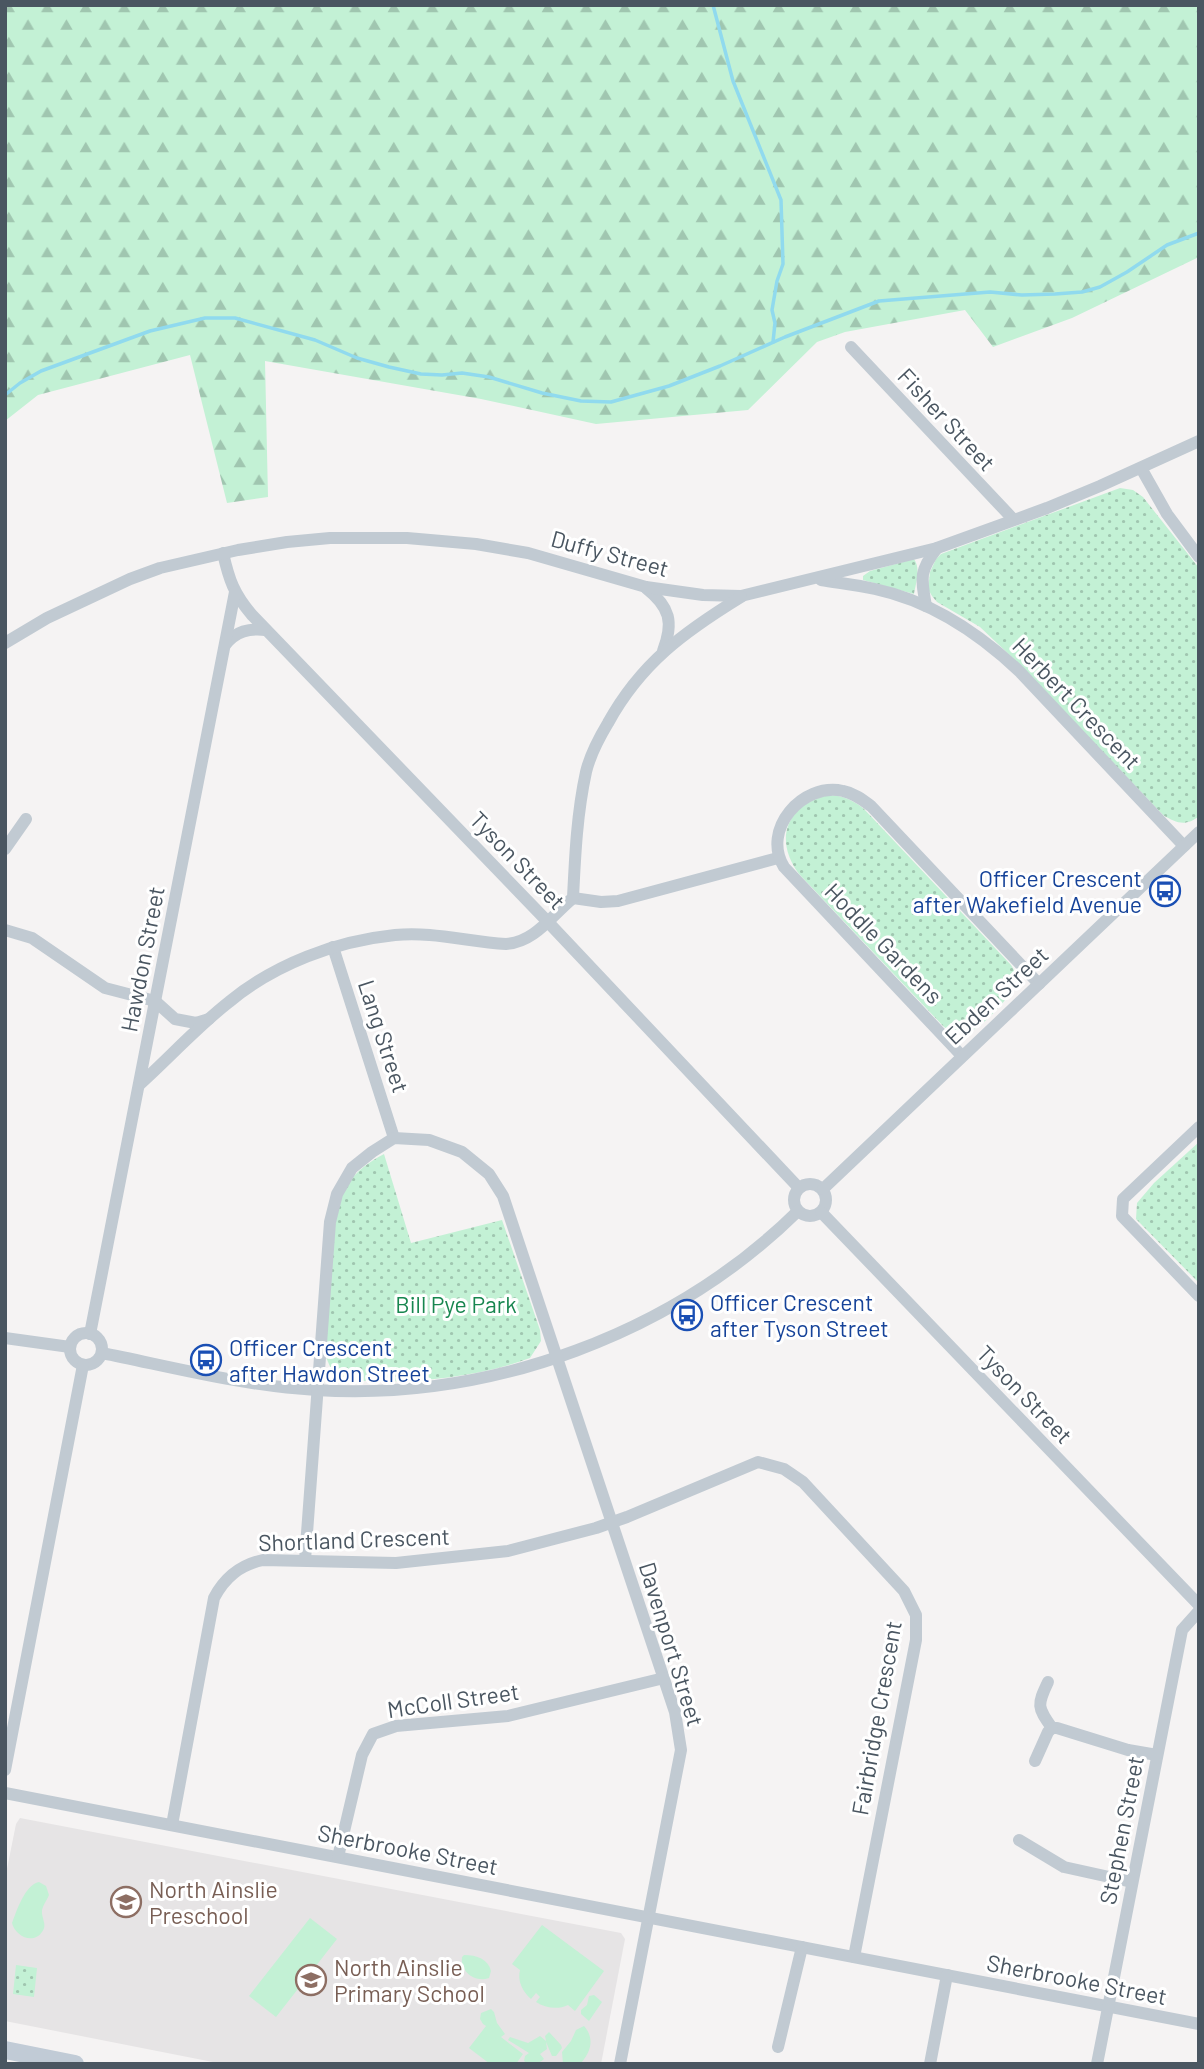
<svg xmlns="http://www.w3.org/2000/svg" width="1204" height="2069" font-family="Barlow,sans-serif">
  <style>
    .education { fill: #e6e4e5 }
    .grass { fill: #c3f1d5 }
    .forest { fill: url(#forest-firs) }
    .park { fill: url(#park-dots) }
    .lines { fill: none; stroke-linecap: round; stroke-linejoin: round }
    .stream { stroke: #90daee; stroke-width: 3.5 }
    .street { stroke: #c1cad2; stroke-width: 12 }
    .secondary { stroke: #c1cbd6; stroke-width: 18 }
    .labels { text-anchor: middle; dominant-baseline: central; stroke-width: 6; stroke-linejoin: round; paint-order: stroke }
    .street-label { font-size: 23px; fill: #4a5661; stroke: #fff }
    .transit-label { font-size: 23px; fill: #164399; stroke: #fff; text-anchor: start }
    .park-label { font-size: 23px; fill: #17864f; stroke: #fff }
    .education-label { font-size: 23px; fill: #785e54; stroke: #fff; text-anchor: start }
  </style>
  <defs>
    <pattern id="forest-firs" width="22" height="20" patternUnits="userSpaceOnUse" patternTransform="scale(1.75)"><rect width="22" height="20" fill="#c3f1d5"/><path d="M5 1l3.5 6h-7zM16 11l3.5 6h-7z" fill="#a0c6b0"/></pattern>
    <pattern id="park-dots" width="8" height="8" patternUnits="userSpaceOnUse" patternTransform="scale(1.75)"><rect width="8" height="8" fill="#c3f1d5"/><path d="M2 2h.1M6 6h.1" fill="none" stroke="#a0c6b0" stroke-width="1.8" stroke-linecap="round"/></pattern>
  </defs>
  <rect width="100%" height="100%" fill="#f5f3f3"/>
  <polygon class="education" points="20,1818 621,1933 625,1939 601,2064 223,2064 5,2021 5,1879 16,1824"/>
  <g class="grass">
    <path d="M39,1882l7,4 3,9c-2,5 -6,10 -7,15 -1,8 6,15 0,22 -9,13 -27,4 -30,-9 5,-13 13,-38 27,-41z"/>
    <polygon points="310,1918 337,1939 276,2017 249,1996"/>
    <path d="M542,1925l62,46 -29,40 -7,-6c-10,5 -23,3 -32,-3l4,-5 -4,-4 -5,6c-8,-7 -14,-18 -11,-29l-8,-6z"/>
    <path d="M464,1955c13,0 24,4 27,16l-2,7c-14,5 -29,-6 -27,-21z"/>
    <polygon points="594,1995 602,2002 589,2021 581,2014 581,2010 587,2005 589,1996"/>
    <polygon points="491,2009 494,2012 497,2023 505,2034 501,2037 523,2054 516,2064 490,2064 469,2048 486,2026 495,2032 483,2024 480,2019 481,2013"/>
    <path d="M584,2026c11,12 7,27 -4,38h-17l-1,-12 9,-11 5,-11z"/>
    <path d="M549,2032l12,13 1,3 -6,8h-4l-6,-14 1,7 -7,5 4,5c-5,5 -14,7 -20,2l1,-5 4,-3 -21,-13 2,-3 18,6 12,-7 6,5 -1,-5z"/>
  </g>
  <polygon class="forest" points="5,5 1199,5 1199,257 1072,318 993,347 965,310 845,332 817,342 748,410 596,424 481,399 265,361 268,497 227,503 190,355 38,395 5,421"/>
  <g class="park">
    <path d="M1120,488l13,2 10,7 56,71v248c-13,11 -23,7 -36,-1l-146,-153 -37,-35 -43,-25 -5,-6 -4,-7 2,-17 6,-13 5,-5z"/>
    <path d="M914,559c7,10 2,24 0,35l-51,-14v-4l7,-5z"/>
    <path d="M829,795c15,1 24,5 35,14l147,156c5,8 8,16 3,25 -10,11 -33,40 -47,42 -9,2 -16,-1 -23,-5l-145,-153c-26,-35 -12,-70 30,-79z"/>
    <polygon points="1199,1142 1199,1283 1136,1219 1137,1203 1154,1183"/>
    <path d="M384,1154l27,89 91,-23 38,110 1,11 -11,17c-48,18 -111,25 -162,23 -7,0 -16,1 -22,0 -12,-3 -16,-14 -20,-24 2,-40 2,-141 21,-172 9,-14 22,-23 37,-31z"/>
    <polygon points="16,1965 37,1968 34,1997 13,1994"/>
  </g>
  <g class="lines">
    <g class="stream">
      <polyline points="713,5 733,81 781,200 783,264 777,281 772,310 775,323 773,342"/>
      <polyline points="5,395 20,383 41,371 150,331 205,318 235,318 315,340 357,358 389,367 421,374 442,375 462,373 489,377 542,393 581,401 611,402 669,386 720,366 785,337 879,301 990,292 1022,295 1055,294 1082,292 1100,287 1127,272 1167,245 1199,233"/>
    </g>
    <g class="street">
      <polyline points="851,347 1013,519"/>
      <polyline points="1141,468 1167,514 1199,557"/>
      <path d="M223,553c6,27 11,41 29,62l295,306 252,267"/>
      <path d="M821,580c18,3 36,5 54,9 56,12 104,44 145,83l164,174"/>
      <path d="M646,588c24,19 28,34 17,63"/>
      <path d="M926,606c-5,-28 -7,-35 11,-58"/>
      <polyline points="5,643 47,618 130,579 160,568 238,550 287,542 330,538 407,538 476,544 528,553 646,587 703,595 741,596 937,548 1047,508 1100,486 1199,441"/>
      <path d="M225,645c11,-14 24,-17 41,-15"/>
      <polyline points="5,849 26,819"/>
      <polyline points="573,898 601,902 618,901 778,858"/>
      <polyline points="5,930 32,938 105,988 155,1001 175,1019 196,1023 209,1019"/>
      <polyline points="333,947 394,1138"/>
      <path d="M962,1056l-178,-189c-23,-37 18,-85 59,-76 11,2 20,9 28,15l168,178"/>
      <path d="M139,1085c30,-27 58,-58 90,-83 46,-38 107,-61 166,-67 37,-4 74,7 111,9 29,-2 45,-28 67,-46 2,-42 4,-85 13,-126 4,-17 13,-34 22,-49 33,-60 76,-91 133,-126"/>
      <polyline points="1199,1127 1123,1199 1122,1216 1199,1296"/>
      <circle cx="810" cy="1200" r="16"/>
      <polyline points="823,1189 1199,832"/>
      <polyline points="821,1212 1199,1605"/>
      <circle cx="86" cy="1349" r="16"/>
      <polyline points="90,1334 235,592"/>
      <polyline points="5,1338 70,1347"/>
      <path d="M102,1353c70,14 142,33 214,37 175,11 357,-56 482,-179"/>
      <polyline points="305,1560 330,1222 337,1194 352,1168 372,1152 394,1138 429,1140 462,1152 489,1174 503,1196 675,1712 681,1750 620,2064"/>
      <path d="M1048,1682c-11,23 -11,25 4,46h5l71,22 29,5"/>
      <polyline points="1035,1761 1048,1732 1052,1728"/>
      <polyline points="5,1770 83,1365"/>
      <polyline points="5,1793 1199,2024"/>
      <path d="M172,1825l42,-227c11,-21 26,-33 49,-38l133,3 112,-12 88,-23 31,-11 131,-55 26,7 19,13 101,109 12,24v25l-62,317"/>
      <polyline points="1019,1840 1064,1867 1132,1882"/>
      <polyline points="338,1857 362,1755 373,1734 396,1726 508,1716 664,1678"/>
      <polyline points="778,2047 802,1947"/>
      <polyline points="930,2064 947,1975"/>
      <polyline points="1097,2064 1182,1630 1199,1611"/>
    </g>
    <polyline class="secondary" points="5,2050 75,2064"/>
  </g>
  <defs>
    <g id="bus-ring" transform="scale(1.575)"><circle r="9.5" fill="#fff" stroke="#1a4fb4" stroke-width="1.5"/><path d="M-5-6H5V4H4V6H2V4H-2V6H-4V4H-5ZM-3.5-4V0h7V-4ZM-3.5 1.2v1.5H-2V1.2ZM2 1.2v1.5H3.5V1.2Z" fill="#1a4fb4"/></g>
    <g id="school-ring" transform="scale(1.575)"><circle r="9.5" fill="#fff" stroke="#8d6e63" stroke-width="1.5"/><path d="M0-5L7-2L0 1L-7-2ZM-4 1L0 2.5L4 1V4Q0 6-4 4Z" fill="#8d6e63"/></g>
  </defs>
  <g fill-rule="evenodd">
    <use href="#bus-ring" x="1165" y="891"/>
    <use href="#bus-ring" x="687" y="1315"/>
    <use href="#bus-ring" x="206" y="1360"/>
    <use href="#school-ring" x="126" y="1902"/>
    <use href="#school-ring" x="311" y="1980"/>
  </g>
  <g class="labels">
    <g class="street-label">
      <text transform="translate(947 419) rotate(47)">Fisher Street</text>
      <text transform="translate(610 553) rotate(15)">Duffy Street</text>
      <text transform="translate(1077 703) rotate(46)">Herbert Crescent</text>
      <text transform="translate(518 860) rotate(46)">Tyson Street</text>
      <text transform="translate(884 943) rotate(46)">Hoddle Gardens</text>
      <text transform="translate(142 959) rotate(-79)">Hawdon Street</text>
      <text transform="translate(996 995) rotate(-43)">Ebden Street</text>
      <text transform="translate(384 1036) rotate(72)">Lang Street</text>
      <text transform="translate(1025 1394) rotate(46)">Tyson Street</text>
      <text transform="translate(354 1539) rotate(-2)">Shortland Crescent</text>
      <text transform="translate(672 1644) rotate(73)">Davenport Street</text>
      <text transform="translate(453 1700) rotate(-8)">McColl Street</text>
      <text transform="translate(876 1718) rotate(-80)">Fairbridge Crescent</text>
      <text transform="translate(1121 1830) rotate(-79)">Stephen Street</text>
      <text transform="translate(408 1849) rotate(11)">Sherbrooke Street</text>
      <text transform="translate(1077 1979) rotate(11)">Sherbrooke Street</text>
    </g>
    <g class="transit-label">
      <text x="1142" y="878" text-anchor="end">Officer Crescent<tspan x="1142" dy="26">after Wakefield Avenue</tspan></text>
      <text x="710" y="1302">Officer Crescent<tspan x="710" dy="26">after Tyson Street</tspan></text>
      <text x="229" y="1347">Officer Crescent<tspan x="229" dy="26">after Hawdon Street</tspan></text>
    </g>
    <g class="park-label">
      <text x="456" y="1304">Bill Pye Park</text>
    </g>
    <g class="education-label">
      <text x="149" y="1889">North Ainslie<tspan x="149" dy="26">Preschool</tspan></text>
      <text x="334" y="1967">North Ainslie<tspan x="334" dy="26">Primary School</tspan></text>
    </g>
  </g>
  <rect width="1204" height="2069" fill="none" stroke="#4a5661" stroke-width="14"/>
</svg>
